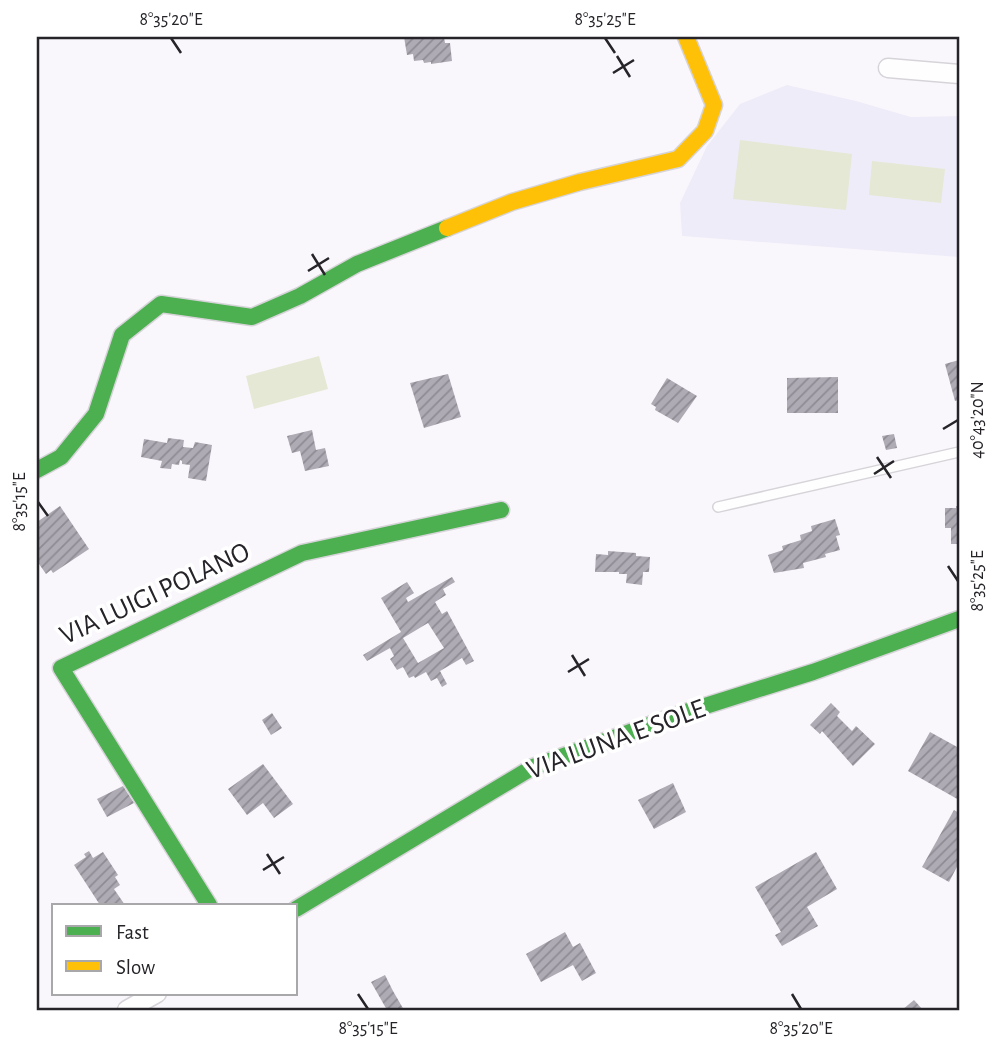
<svg xmlns="http://www.w3.org/2000/svg" width="996" height="1047" font-family="'Alegreya Sans',sans-serif">
  <style>
    .commercial { fill: #efecf9 }
    .green { fill: #e5e8d4 }
    .building { fill: url(#building-hatch); fill-rule: evenodd }
    .lines { fill: none; stroke-linecap: round; stroke-linejoin: round }
    .lane-casing { stroke: #d7d4d9; stroke-width: 12 }
    .street-casing { stroke: #d7d4d9; stroke-width: 21 }
    .fast-casing { stroke: #d7d4d9; stroke-width: 19 }
    .slow-casing { stroke: #d7d4d9; stroke-width: 19 }
    .lane { stroke: #fefeff; stroke-width: 9 }
    .street { stroke: #fefeff; stroke-width: 18 }
    .fast { stroke: #4caf50; stroke-width: 16 }
    .slow { stroke: #ffc107; stroke-width: 16 }
    .ticks { fill: none; stroke: #262329; stroke-width: 2.5 }
    .labels { text-anchor: middle; dominant-baseline: central; stroke-width: 7; stroke-linejoin: round; paint-order: stroke }
    .street-label { font-size: 28px; fill: #262329; stroke: #fff }
    .neatline { fill: none; stroke: #262329; stroke-width: 2.5 }
    .ticks-label { font-size: 18px; text-anchor: middle; fill: #262329 }
  </style>
  <defs>
    <pattern id="building-hatch" width="6" height="6" patternUnits="userSpaceOnUse" patternTransform="scale(1.75)"><rect width="6" height="6" fill="#afabb5"/><path d="M-1 1l2-2M0 6l6-6M5 7l2-2" fill="none" stroke="#8e8b93"/></pattern>
  </defs>
  <rect width="100%" height="100%" fill="#faf7fc"/>
  <polygon class="commercial" points="787,85 856,101 911,117 959,116 959,257 682,236 680,203 707,146 740,104"/>
  <g class="green">
    <polygon points="740,140 852,154 846,210 733,199"/>
    <polygon points="872,161 945,169 941,203 869,195"/>
    <polygon points="319,356 328,389 254,409 246,376"/>
  </g>
  <g class="building">
    <polygon points="404,37 444,37 445,43 450,43 452,61 431,64 431,62 424,63 423,60 414,61 413,54 407,55"/>
    <polygon points="959,360 959,400 955,401 945,364"/>
    <polygon points="448,374 461,417 424,428 410,383"/>
    <polygon points="838,377 838,413 787,413 787,378"/>
    <polygon points="667,378 697,396 678,423 655,410 656,407 651,404"/>
    <polygon points="312,430 316,450 325,448 329,466 305,471 300,451 292,453 287,436"/>
    <polygon points="894,434 897,448 886,450 882,436"/>
    <polygon points="168,438 184,440 183,447 193,448 195,442 212,445 206,481 188,478 190,465 182,464 182,461 180,460 179,465 172,464 171,469 160,468 162,461 141,457 144,439 167,443"/>
    <polygon points="60,506 89,549 53,573 51,570 46,574 37,561 37,522"/>
    <polygon points="956,506 959,506 959,544 951,544 951,528 945,528 945,508 956,508"/>
    <polygon points="835,519 840,535 836,536 840,550 825,554 826,557 803,563 804,568 774,573 768,555 783,550 782,546 801,540 800,535 812,531 811,526"/>
    <polygon points="608,551 636,553 636,556 650,557 649,572 643,572 642,585 626,583 627,574 619,574 619,572 595,572 596,554 608,555"/>
    <path d="M452,577l3,5 -12,7 3,6 -11,7 7,12 5,-3 27,50 -8,4 -4,-7 -22,13 7,13 -5,3 -5,-9 -6,3 -5,-9 -11,6 -1,-2 -5,2 -6,-11 -6,3 -7,-11 4,-3 -4,-8 -23,13 -4,-6 38,-23 -20,-34 26,-16 7,11 -8,5 2,4zM428,623l16,25 -26,15 -15,-25z"/>
    <polygon points="831,703 840,712 837,716 852,731 856,726 875,744 853,766 822,731 820,734 810,725"/>
    <polygon points="272,713 282,728 271,735 262,720"/>
    <polygon points="930,732 959,748 959,800 908,771"/>
    <polygon points="263,764 293,804 274,818 263,803 247,815 228,789"/>
    <polygon points="673,783 686,812 654,829 638,800"/>
    <polygon points="123,786 134,803 107,817 97,799"/>
    <polygon points="954,810 959,813 959,863 949,882 922,867"/>
    <polygon points="89,851 93,858 103,852 118,875 115,877 120,885 114,889 125,905 100,905 74,865 86,857 84,854"/>
    <polygon points="816,852 837,889 807,907 818,926 782,946 775,935 781,932 755,887"/>
    <polygon points="565,932 573,947 580,943 596,973 582,981 573,965 541,982 526,954"/>
    <polygon points="385,975 393,991 404,1010 387,1010 371,982"/>
    <polygon points="914,1000 923,1010 902,1010"/>
  </g>
  <g class="lines">
    <g class="lane-casing">
      <polyline id="lane" points="718,507 959,452"/>
    </g>
    <g class="street-casing">
      <g id="street">
        <polyline points="888,68 959,74"/>
        <polyline points="127,1010 157,993"/>
      </g>
    </g>
    <g class="fast-casing">
      <g id="fast">
        <polyline points="37,470 61,457 96,414 122,335 161,304 252,317 300,296 357,264 447,228"/>
        <polyline points="209,905 61,668 302,553 501,510"/>
        <polyline points="296,909 533,767 683,713 813,672 959,619"/>
      </g>
    </g>
    <g class="slow-casing">
      <polyline id="slow" points="447,228 512,202 580,182 678,159 705,131 714,105 686,37"/>
    </g>
    <use href="#lane" class="lane"/>
    <use href="#street" class="street"/>
    <use href="#fast" class="fast"/>
    <use href="#slow" class="slow"/>
  </g>
  <path class="ticks" d="M171,38l10,15M605,38l10,15M617,56l13,21M613,73l21,-13M312,254l13,21M308,271l21,-13M943,429l15,-9M877,457l14,21M874,474l20,-13M38,502l10,14M948,566l10,15M572,655l13,21M568,672l21,-13M267,854l13,20M263,870l21,-13M358,994l10,15M792,994l9,15"/>
  <g class="labels">
    <g class="street-label">
      <text transform="translate(155 594) rotate(-25)">VIA LUIGI POLANO</text>
      <text transform="translate(616 740) rotate(-20)">VIA LUNA E SOLE</text>
    </g>
  </g>
  <rect width="996" height="1047" fill="none" stroke="#ffffff" stroke-width="77"/>
  <rect x="52" y="904" width="245" height="91" fill="#ffffff" stroke="#a8a7a9" stroke-width="2"/>
  <rect x="66" y="926" width="35" height="10" fill="#4caf50" stroke="#a8a7a9" stroke-width="2"/>
  <text x="116" y="939" font-size="21" fill="#262329">Fast</text>
  <rect x="66" y="961" width="35" height="10" fill="#ffc107" stroke="#a8a7a9" stroke-width="2"/>
  <text x="116" y="974" font-size="21" fill="#262329">Slow</text>
  <rect x="38" y="38" width="920" height="971" class="neatline"/>
  <g class="ticks-label">
    <text x="171" y="25">8°35'20"E</text>
    <text x="605" y="25">8°35'25"E</text>
    <text transform="translate(977 420) rotate(-90)" y="6">40°43'20"N</text>
    <text transform="translate(19 502) rotate(-90)" y="6">8°35'15"E</text>
    <text transform="translate(977 581) rotate(-90)" y="6">8°35'25"E</text>
    <text x="368" y="1034">8°35'15"E</text>
    <text x="801" y="1034">8°35'20"E</text>
  </g>
</svg>
